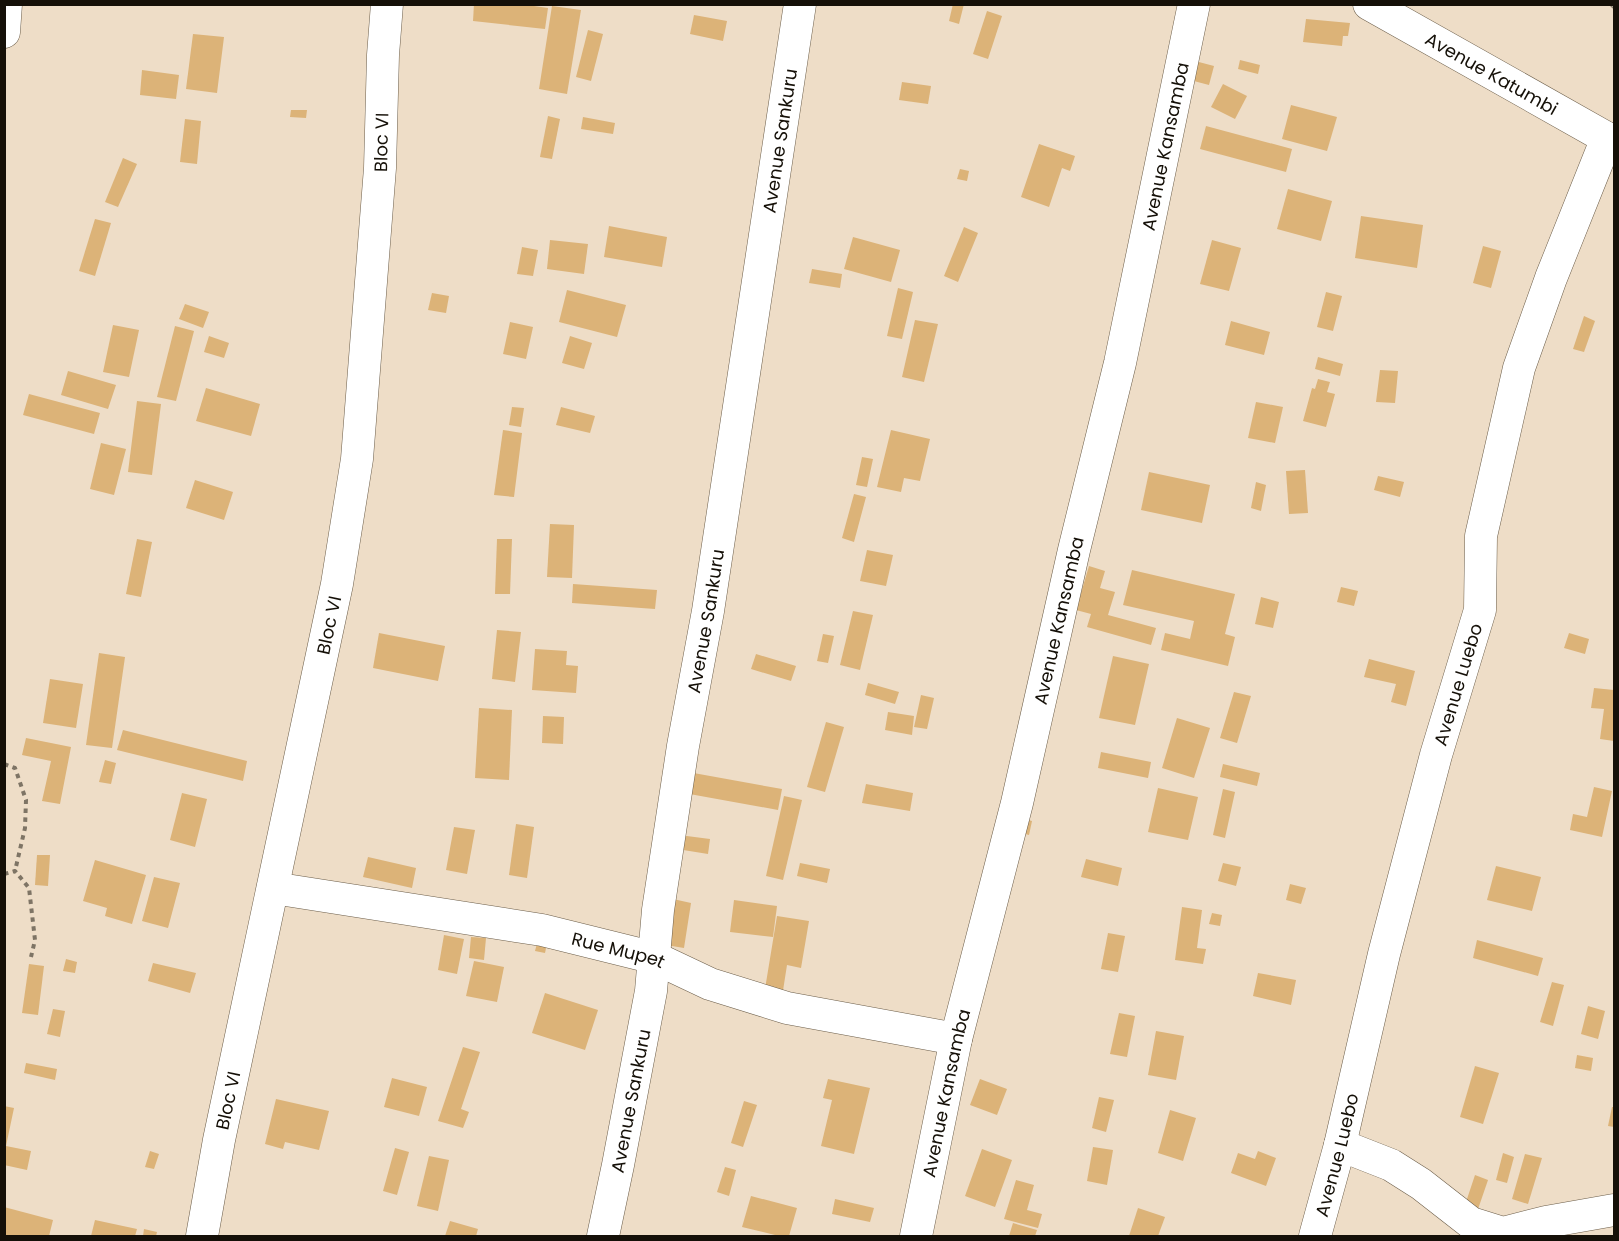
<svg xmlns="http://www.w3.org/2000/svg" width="1619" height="1241" font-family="Poppins,sans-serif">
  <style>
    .building { fill: #dcb378 }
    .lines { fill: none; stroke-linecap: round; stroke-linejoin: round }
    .minor-casing { stroke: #6c5e4a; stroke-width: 33 }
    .path { stroke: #7e7465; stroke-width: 4; stroke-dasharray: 4.5 4.5; stroke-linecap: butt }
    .minor { stroke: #fff; stroke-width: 32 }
    .rail-casing { stroke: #8a7f6f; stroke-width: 7 }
    .rail { stroke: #fff; stroke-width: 4.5; stroke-dasharray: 14; stroke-linecap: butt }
    .labels { text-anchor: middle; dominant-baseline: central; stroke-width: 6; stroke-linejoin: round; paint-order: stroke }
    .street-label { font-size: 18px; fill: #151008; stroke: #fff }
  </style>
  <rect width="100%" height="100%" fill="#eeddc7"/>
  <g class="building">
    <polygon points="474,4 520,4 548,8 545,29 473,21"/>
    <polygon points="953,4 964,4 959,24 949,21"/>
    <polygon points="552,6 581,10 567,94 539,89"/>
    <polygon points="987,11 1002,16 988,59 973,54"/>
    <polygon points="694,15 727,21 723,41 690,34"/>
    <polygon points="1306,19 1350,23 1348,36 1343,36 1342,46 1303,42"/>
    <polygon points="588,30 603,34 591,81 576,77"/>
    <polygon points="193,34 224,37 217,93 186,89"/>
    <polygon points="1240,60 1260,65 1258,74 1238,69"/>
    <polygon points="1195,61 1214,66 1209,85 1190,80"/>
    <polygon points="142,70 179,75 176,99 140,95"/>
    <polygon points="902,82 931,86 928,104 899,100"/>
    <polygon points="1223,84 1247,96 1235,119 1211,107"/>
    <polygon points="1291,105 1337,117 1327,151 1282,139"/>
    <polygon points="291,110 307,110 306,118 290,117"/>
    <polygon points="548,116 560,119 552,159 540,157"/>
    <polygon points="583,117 615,123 613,134 581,129"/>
    <polygon points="185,119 201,121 197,164 180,162"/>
    <polygon points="1206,126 1292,149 1286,172 1200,149"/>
    <polygon points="1039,144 1075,156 1070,171 1062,168 1049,207 1021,197"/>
    <polygon points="123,158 137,164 118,207 105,202"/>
    <polygon points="960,169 969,171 967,181 957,179"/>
    <polygon points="1288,189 1332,201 1321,241 1277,229"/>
    <polygon points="1361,216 1423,225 1417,268 1355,258"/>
    <polygon points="95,219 111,223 95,276 79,271"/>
    <polygon points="609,226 667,237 662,267 604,257"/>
    <polygon points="964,227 978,233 958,282 944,276"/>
    <polygon points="853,237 900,250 891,282 844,269"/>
    <polygon points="550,240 588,244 584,274 547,269"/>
    <polygon points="1212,240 1241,248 1229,291 1200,284"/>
    <polygon points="1483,246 1501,251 1491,288 1473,283"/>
    <polygon points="522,247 538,250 533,276 517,274"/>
    <polygon points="812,269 842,274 840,288 809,283"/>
    <polygon points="898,288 913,292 902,339 887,336"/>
    <polygon points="567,290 626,305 617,337 559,322"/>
    <polygon points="1326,292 1342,296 1333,331 1317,327"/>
    <polygon points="432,293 449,296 446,313 428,310"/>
    <polygon points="185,304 209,312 203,328 179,319"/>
    <polygon points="1584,316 1595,321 1584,352 1573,349"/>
    <polygon points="915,320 938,324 924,382 902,377"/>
    <polygon points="1231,321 1270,332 1264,355 1225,345"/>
    <polygon points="510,322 533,327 526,359 503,354"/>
    <polygon points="113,325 139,330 129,377 103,372"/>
    <polygon points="175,326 194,331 176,401 157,397"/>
    <polygon points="209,336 229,343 224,358 204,352"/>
    <polygon points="570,336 592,343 584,369 562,363"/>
    <polygon points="1318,357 1343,364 1340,376 1315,369"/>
    <polygon points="1380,370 1398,371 1395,403 1376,402"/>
    <polygon points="68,371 116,385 108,409 61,395"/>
    <polygon points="1318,379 1330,382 1327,392 1335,394 1326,427 1303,421 1312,388 1315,389"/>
    <polygon points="206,388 260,404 251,436 196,421"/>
    <polygon points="29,394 100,413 94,434 23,415"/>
    <polygon points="137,401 161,404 152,475 128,472"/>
    <polygon points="1256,402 1283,407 1275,443 1248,438"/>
    <polygon points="512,407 524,408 521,427 509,425"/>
    <polygon points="561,407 595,416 590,433 556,425"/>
    <polygon points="503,430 522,433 514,497 494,495"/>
    <polygon points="891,430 930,439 920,481 904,478 901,492 877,487"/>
    <polygon points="101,443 126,449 114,495 90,489"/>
    <polygon points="862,457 873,459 867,487 856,485"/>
    <polygon points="1305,470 1308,513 1289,514 1286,471"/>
    <polygon points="1149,472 1210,485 1202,523 1141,510"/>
    <polygon points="1378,476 1404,482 1400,497 1374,490"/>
    <polygon points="195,480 233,492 224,520 186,508"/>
    <polygon points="1256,482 1266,485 1261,511 1251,508"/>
    <polygon points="854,494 866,497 854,542 842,538"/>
    <polygon points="550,524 574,525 572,578 547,577"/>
    <polygon points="137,539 152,542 141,597 126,594"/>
    <polygon points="497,539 512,539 510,594 495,594"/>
    <polygon points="867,550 893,555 886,586 860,581"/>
    <polygon points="1089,566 1105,571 1100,588 1115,592 1108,615 1156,628 1151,645 1087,627 1091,614 1076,610"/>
    <polygon points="1132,570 1235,594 1225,634 1235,637 1228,666 1161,650 1165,633 1190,639 1194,621 1123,605"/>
    <polygon points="573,584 657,590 655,609 572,603"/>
    <polygon points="1341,587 1358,591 1354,606 1337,602"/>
    <polygon points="1261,597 1279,602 1273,628 1255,624"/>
    <polygon points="853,611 873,615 860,670 840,665"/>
    <polygon points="497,630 521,632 515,682 492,679"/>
    <polygon points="379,633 445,646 438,681 373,668"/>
    <polygon points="1569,633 1589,639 1585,654 1564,648"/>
    <polygon points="823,634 834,636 828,663 817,661"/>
    <polygon points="535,649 567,651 566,665 578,666 576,693 532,690"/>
    <polygon points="99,653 125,657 112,748 86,745"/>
    <polygon points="756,654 796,666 791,681 751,669"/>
    <polygon points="1113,656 1149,664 1135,725 1099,718"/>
    <polygon points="1369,659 1415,671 1406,706 1391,702 1396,684 1364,677"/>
    <polygon points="50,679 83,684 76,728 43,723"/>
    <polygon points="868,683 899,692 895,704 865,695"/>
    <polygon points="1594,688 1614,690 1614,741 1600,739 1604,709 1591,708"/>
    <polygon points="1234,692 1251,696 1237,743 1220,738"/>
    <polygon points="921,695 934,698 927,729 914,727"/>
    <polygon points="479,708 512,710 509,780 475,778"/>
    <polygon points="888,712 914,716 912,735 885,730"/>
    <polygon points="543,716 564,717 563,744 542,743"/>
    <polygon points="1177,718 1210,728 1194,778 1162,768"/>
    <polygon points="826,722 844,727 825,792 807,787"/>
    <polygon points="123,730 247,761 243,781 117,750"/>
    <polygon points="26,738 71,747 60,804 42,801 51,761 22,755"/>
    <polygon points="1101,752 1151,762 1148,778 1098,768"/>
    <polygon points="105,760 116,763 111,784 99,782"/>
    <polygon points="1223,764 1260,773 1257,786 1220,777"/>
    <polygon points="688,772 782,789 778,810 684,793"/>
    <polygon points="866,784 913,793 910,811 862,803"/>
    <polygon points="1594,787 1612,791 1602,837 1570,830 1573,814 1587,817"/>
    <polygon points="1158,788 1198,797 1188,840 1148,832"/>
    <polygon points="1223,789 1235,792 1225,838 1213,835"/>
    <polygon points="182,793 207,799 195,847 170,840"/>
    <polygon points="784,796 802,800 783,880 766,876"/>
    <polygon points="1021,818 1032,821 1029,835 1017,832"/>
    <polygon points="516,824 534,827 527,878 509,875"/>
    <polygon points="454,827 475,830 467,874 446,870"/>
    <polygon points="679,835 710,839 708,854 677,849"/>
    <polygon points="37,855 50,855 48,886 35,885"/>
    <polygon points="368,857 416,868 412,888 363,877"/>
    <polygon points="1086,859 1122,868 1118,886 1081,877"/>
    <polygon points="95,860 146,875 132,924 105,916 107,908 83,901"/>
    <polygon points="800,863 830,869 827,883 797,876"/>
    <polygon points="1223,863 1241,867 1236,886 1218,881"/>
    <polygon points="1496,866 1541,877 1532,911 1487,900"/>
    <polygon points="154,877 180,883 168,928 142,921"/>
    <polygon points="1290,884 1306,888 1301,904 1286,900"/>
    <polygon points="673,899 691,903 684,948 666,945"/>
    <polygon points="734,900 777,906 773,937 730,932"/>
    <polygon points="1182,907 1202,910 1197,948 1206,949 1203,964 1175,960"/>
    <polygon points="1212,913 1222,915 1220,926 1209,924"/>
    <polygon points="777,916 809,921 801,968 787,965 782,997 764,995"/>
    <polygon points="540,932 549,934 545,953 535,951"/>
    <polygon points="1108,933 1125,936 1118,972 1101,969"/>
    <polygon points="444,935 464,939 457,974 438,970"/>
    <polygon points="471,937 486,938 484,960 469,958"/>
    <polygon points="1477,940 1543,958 1538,976 1473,958"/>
    <polygon points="66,959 77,962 75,973 63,971"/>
    <polygon points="474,961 504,967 497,1002 466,996"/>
    <polygon points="153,963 196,973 190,993 148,981"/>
    <polygon points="29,964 44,966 38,1015 22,1013"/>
    <polygon points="1258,973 1296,980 1291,1005 1253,996"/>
    <polygon points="1552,982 1564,985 1553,1026 1540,1022"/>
    <polygon points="545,993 598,1010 585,1050 532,1033"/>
    <polygon points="1588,1006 1605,1011 1598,1039 1581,1034"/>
    <polygon points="53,1009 65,1011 60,1037 47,1034"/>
    <polygon points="1119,1013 1135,1016 1127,1057 1110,1054"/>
    <polygon points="1156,1031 1184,1036 1176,1080 1148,1075"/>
    <polygon points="463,1047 480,1052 461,1109 469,1112 463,1128 438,1121"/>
    <polygon points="1577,1055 1593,1058 1591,1071 1575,1068"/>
    <polygon points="26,1063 57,1069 55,1080 24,1073"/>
    <polygon points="1475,1066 1499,1073 1483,1124 1460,1117"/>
    <polygon points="392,1078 427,1087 419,1116 384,1107"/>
    <polygon points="828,1079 870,1088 854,1154 821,1146 832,1100 823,1098"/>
    <polygon points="980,1079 1007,1089 997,1115 970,1105"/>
    <polygon points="1099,1097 1114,1100 1106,1132 1092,1128"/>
    <polygon points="276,1099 329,1111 319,1150 285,1142 283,1149 265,1144"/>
    <polygon points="744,1101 757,1105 743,1147 731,1143"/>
    <polygon points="4,1106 14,1108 6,1146 31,1151 27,1170 4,1165"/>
    <polygon points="1612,1107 1614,1107 1614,1127 1608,1126"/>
    <polygon points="1170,1110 1196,1118 1183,1161 1158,1153"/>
    <polygon points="1093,1147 1113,1150 1107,1185 1087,1181"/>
    <polygon points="395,1148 409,1152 397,1195 383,1191"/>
    <polygon points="982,1149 1012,1160 995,1207 965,1196"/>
    <polygon points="150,1151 159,1154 154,1169 145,1167"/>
    <polygon points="1258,1151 1276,1158 1266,1186 1231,1173 1238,1153 1255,1159"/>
    <polygon points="1503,1153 1514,1157 1507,1183 1496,1180"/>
    <polygon points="1525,1154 1542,1158 1528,1204 1512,1199"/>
    <polygon points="429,1156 449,1160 438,1211 417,1206"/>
    <polygon points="725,1167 736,1170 729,1196 717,1192"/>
    <polygon points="1475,1175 1488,1180 1477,1212 1464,1208"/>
    <polygon points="1016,1180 1034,1185 1027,1210 1042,1214 1038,1228 1004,1219"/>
    <polygon points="751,1196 797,1208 789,1236 779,1236 742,1227"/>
    <polygon points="835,1199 874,1208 870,1222 832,1214"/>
    <polygon points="4,1207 53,1220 49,1236 4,1236"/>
    <polygon points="1138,1208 1165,1217 1158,1236 1129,1236"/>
    <polygon points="95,1220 137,1229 135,1236 91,1236"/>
    <polygon points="450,1221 478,1229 476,1236 445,1236"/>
    <polygon points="1013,1223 1037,1230 1035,1236 1009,1236"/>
    <polygon points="144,1229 157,1232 156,1236 143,1236"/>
  </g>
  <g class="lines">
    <g class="minor-casing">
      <g id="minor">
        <path id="s1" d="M1369,4l245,138"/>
        <polyline points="4,32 6,4"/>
        <path id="s2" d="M273,888l269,42 113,28 55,26 77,24 169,31"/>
        <polyline points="1340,1145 1391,1165 1421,1184 1471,1223 1503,1233 1546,1222 1614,1210"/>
        <path id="s3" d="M202,1236l17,-96 118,-556 20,-125 23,-291 3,-113 4,-51"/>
        <path id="s4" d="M603,1236l15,-71 33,-174 7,-81 25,-164 25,-135 92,-607"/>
        <path id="s5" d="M916,1236l40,-197 61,-236 57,-253 46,-187 74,-359"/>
        <path id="s6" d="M1315,1236l25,-91 44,-191 52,-199 44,-145 1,-74 38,-168 32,-90 56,-140"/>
      </g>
    </g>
    <g class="path">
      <polyline points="4,764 15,768 26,800 25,828 15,871"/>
      <polyline points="4,874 15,871 29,888 35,940 31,957"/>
    </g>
    <use href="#minor" class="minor"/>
    <g class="rail-casing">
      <polyline id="rail" points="1613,4 1614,5"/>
    </g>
    <use href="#rail" class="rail"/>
  </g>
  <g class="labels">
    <g class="street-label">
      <text stroke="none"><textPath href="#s1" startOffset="141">Avenue Katumbi</textPath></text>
      <text stroke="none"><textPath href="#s4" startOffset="1110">Avenue Sankuru</textPath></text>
      <text stroke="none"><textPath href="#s3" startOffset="1110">Bloc VI</textPath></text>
      <text stroke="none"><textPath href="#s5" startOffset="1118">Avenue Kansamba</textPath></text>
      <text stroke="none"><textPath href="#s4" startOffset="624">Avenue Sankuru</textPath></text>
      <text stroke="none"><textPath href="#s5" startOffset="632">Avenue Kansamba</textPath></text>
      <text stroke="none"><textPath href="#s3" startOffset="624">Bloc VI</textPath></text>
      <text stroke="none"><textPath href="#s6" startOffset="570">Avenue Luebo</textPath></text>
      <text stroke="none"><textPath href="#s2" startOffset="351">Rue Mupet</textPath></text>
      <text stroke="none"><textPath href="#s5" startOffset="146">Avenue Kansamba</textPath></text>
      <text stroke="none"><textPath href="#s3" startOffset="138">Bloc VI</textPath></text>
      <text stroke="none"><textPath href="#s4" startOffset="138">Avenue Sankuru</textPath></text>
      <text stroke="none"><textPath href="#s6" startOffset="84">Avenue Luebo</textPath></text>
    </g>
  </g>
  <rect width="1619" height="1241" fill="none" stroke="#151008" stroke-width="12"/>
</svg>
